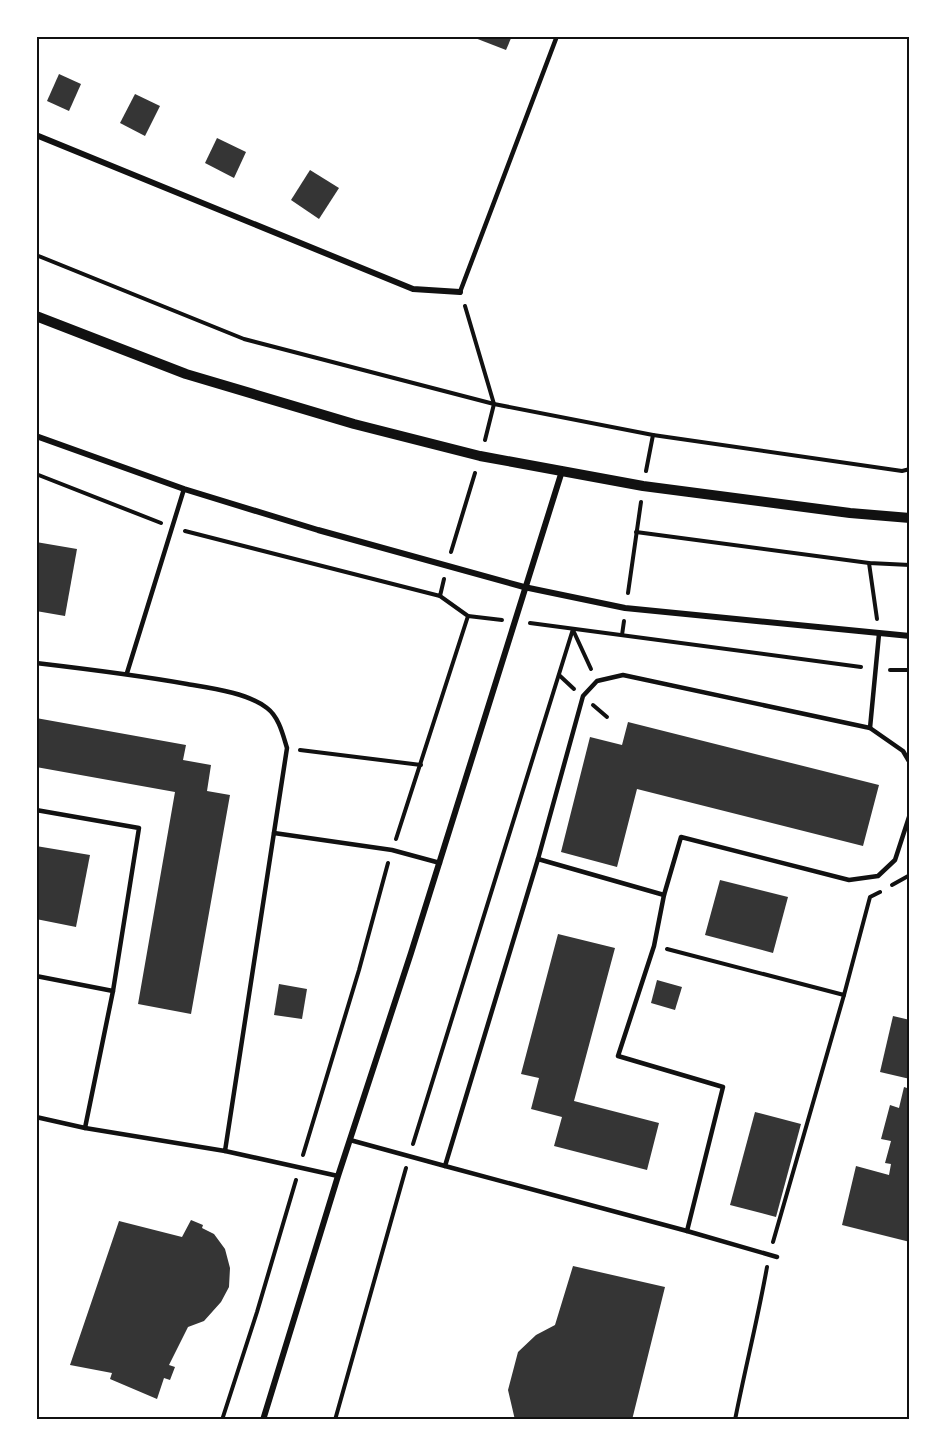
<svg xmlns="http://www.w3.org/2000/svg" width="946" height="1456" font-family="'Fira Sans',sans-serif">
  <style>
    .building { fill: #353535 }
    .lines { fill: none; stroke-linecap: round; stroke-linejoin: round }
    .path { stroke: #111; stroke-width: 4 }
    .service { stroke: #111; stroke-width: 4.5 }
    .minor { stroke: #111; stroke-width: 6 }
    .tertiary { stroke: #111; stroke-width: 10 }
    .neatline { fill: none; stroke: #111; stroke-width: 2 }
  </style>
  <rect width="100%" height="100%" fill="#fff"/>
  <g class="building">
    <polygon points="476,36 512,36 506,50 475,38"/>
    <polygon points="59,74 81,84 69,111 47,101"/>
    <polygon points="135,94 160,106 145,136 120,123"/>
    <polygon points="217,138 246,152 234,178 205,163"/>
    <polygon points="310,170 339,188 319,219 291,200"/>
    <polygon points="36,542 77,549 65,616 36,611"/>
    <polygon points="36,718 186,745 183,760 211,765 207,791 230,795 191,1014 138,1004 175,792 36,767"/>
    <polygon points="628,722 879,785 863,846 637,789 617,867 561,852 590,737 622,745"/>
    <polygon points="36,846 90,855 76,927 36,919"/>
    <polygon points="720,880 788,897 773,953 705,935"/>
    <polygon points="558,934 615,948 574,1101 659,1123 647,1170 554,1146 562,1117 531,1109 539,1078 521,1074"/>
    <polygon points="657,980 682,987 675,1010 651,1003"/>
    <polygon points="279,984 307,989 302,1019 274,1015"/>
    <polygon points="893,1016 910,1020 910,1079 880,1072"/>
    <polygon points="904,1087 910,1089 910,1242 842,1225 856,1166 889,1175 891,1164 885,1163 891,1141 881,1139 890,1105 899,1108"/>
    <polygon points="755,1112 801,1124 776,1217 730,1205"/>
    <polygon points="191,1220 203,1225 202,1228 214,1234 225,1249 230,1268 229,1287 221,1302 204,1321 188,1327 169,1365 175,1367 170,1380 164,1378 157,1399 110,1379 112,1373 70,1365 119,1221 182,1237"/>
    <polygon points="573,1266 665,1287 632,1420 515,1420 508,1390 518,1352 536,1335 555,1325"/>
  </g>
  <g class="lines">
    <g class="path">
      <polyline points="36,255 244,339 494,404 485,440"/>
      <polyline points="465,306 494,404 653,435 646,471"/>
      <polyline points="653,435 902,471 910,469"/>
      <polyline points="36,474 161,523"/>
      <polyline points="185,531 440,596 444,579"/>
      <polyline points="636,532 869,563 910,565"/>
      <polyline points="451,552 475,473"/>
      <polyline points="869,563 877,619"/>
      <polyline points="628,593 641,502"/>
      <polyline points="468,616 502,620"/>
      <polyline points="530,623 861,667"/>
      <polyline points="573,630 591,669"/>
      <polyline points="622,635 624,621"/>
      <polyline points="890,670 910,670"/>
      <polyline points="559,675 574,689"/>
      <polyline points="593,705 607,717"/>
      <polyline points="300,750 421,765"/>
      <polyline points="396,839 468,616 440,596"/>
      <polyline points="892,885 910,875"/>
      <polyline points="667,949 844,995 870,897 880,892"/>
      <polyline points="413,1144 573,629"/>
      <polyline points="303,1155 359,970 388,863"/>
      <polyline points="773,1242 844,995"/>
      <polyline points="222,1420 257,1312 296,1180"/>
      <polyline points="335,1420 406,1168"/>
      <path d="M735,1420c10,-51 23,-102 32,-153"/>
    </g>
    <g class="service">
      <polyline points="460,292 557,36"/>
      <path d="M36,663c51,6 101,12 151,21 24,4 61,9 80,24 12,9 16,27 20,40l-62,403 -140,-23 -49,-11"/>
      <polyline points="127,673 184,489"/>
      <polyline points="870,728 879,634"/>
      <polyline points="910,763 903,751 870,728 623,675 597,681 583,696 538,859 445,1166 687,1231 723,1087 618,1056 654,946 664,895 681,837 849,880 878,876 895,860 910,814"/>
      <polyline points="36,810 139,828 113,991 85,1128"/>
      <polyline points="274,833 392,850 440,863"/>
      <polyline points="538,859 664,895"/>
      <polyline points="36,976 113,991"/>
      <polyline points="350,1140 445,1166"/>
      <polyline points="225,1151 338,1176"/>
      <polyline points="687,1231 777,1257"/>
    </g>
    <g class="minor">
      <polyline points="36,135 413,289 460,292"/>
      <polyline points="36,436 184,489 318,530 524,587 625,608 910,636"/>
      <polyline points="263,1420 338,1176 411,953 562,471"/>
    </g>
    <polyline class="tertiary" points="36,316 186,374 354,424 480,456 643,486 850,513 910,518"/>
  </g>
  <rect width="946" height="1456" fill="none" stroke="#ffffff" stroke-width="75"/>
  <rect x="38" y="38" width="870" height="1380" class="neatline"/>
</svg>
